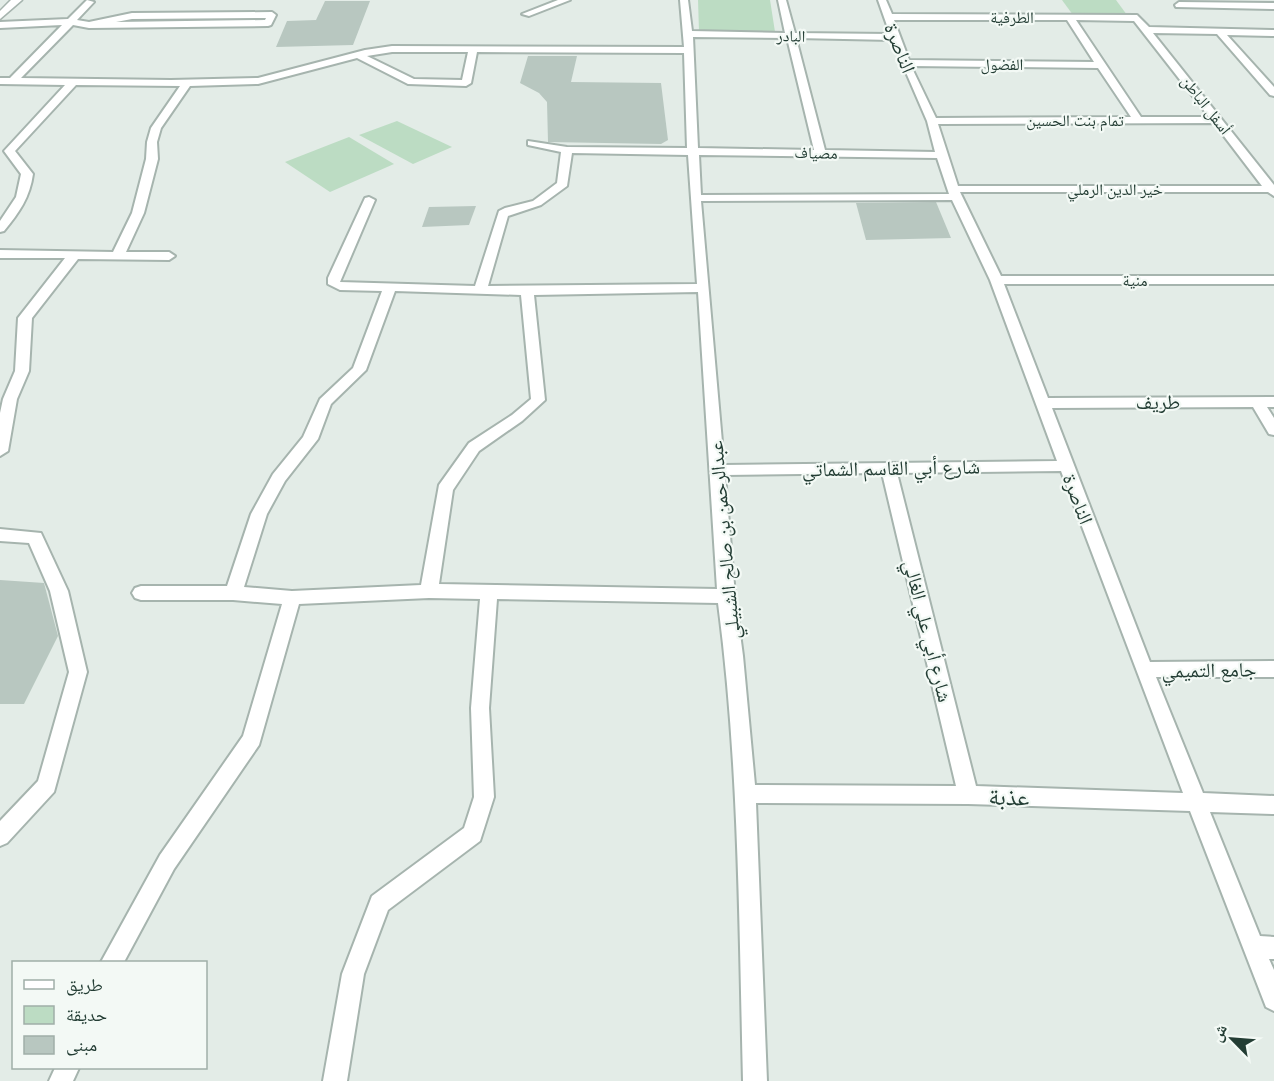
<svg xmlns="http://www.w3.org/2000/svg" width="1274" height="1081" font-family="'Public Sans','Noto Naskh Arabic',sans-serif">
  <style>
    .green { fill: #bcdcc3 }
    .building { fill: #b8c7c0 }
    .lines { fill: none; stroke-linecap: round; stroke-linejoin: round }
    .minor-casing { stroke: #a6b4ae; stroke-width: 4 }
    .tertiary-casing { stroke: #a6b4ae; stroke-width: 3 }
    .minor { fill: #fff; fill-rule: evenodd }
    .tertiary { fill: #fff; fill-rule: evenodd }
    .labels { text-anchor: middle; dominant-baseline: central; stroke-width: 4.5; stroke-linejoin: round; paint-order: stroke }
    .far-street-label { font-size: 16px; fill: #233d34; stroke: #f3f9f5 }
    .street-label { font-size: 20px; fill: #233d34; stroke: #f3f9f5 }
    .near-street-label { font-size: 24px; fill: #233d34; stroke: #f3f9f5 }
  </style>
  <rect width="100%" height="100%" fill="#e3ece7"/>
  <g class="green">
    <polygon points="698,0 770,0 775,32 699,32"/>
    <polygon points="1062,0 1116,0 1127,15 1073,15"/>
    <polygon points="397,121 452,147 413,164 359,135"/>
    <polygon points="349,137 394,164 330,192 285,162"/>
  </g>
  <g class="building">
    <polygon points="325,1 370,1 353,45 276,47 287,21 316,20"/>
    <polygon points="528,56 577,56 571,82 661,83 668,140 661,144 548,142 547,102 539,93 520,83"/>
    <polygon points="936,202 951,238 866,240 856,203"/>
    <polygon points="476,206 469,225 422,227 429,207"/>
    <polygon points="0,580 44,583 58,636 24,704 0,704"/>
  </g>
  <g class="lines">
    <g class="minor-casing">
      <g id="minor">
        <path d="M87,0l7,2 -17,18 12,2 43,-9 140,-1 4,3 -5,10 -3,1 -179,2 -16,-3 -52,53 150,2 87,-2 107,-28 27,-4 292,1 -4,-47h8l4,31 93,2 -7,-33h8l9,33 95,1 -12,-34h8l6,14 245,1 12,12 125,3v6l-47,-1 47,52v9l-4,-1 -53,-61 -64,-1 121,152v11l-6,-4h-308l41,84h273v8h-270l44,114 226,-1v10h-7l7,11v17l-5,-1 -16,-27 -201,1 98,254 124,-1v16h-118l47,116 71,3v18l-64,-2 50,124 14,1v22h-5l5,11v41l-8,-4 -76,-196 -222,-7 -212,-1 11,278h-24c-4,-160 -4,-319 -25,-478l-221,-4 -8,109 5,89 -14,44 -92,69 -24,64 -17,107h-24l19,-107 30,-78 92,-68 10,-31 -3,-89 9,-109 -51,-1 -130,6 -40,141 -85,124 -50,93h-23l59,-107 83,-119 39,-132 -49,-4h-92l-6,-2 -3,-5 3,-5 6,-2h86l24,-72 22,-40 30,-37 17,-38 33,-31 29,-77 -42,-1 -12,-6v-6l37,-80 4,-1 6,3 -35,82 135,4 24,-75 6,-3 28,-7 24,-18 4,-31 -33,-7v-4l39,6 120,1 -3,-95 -207,-1 -6,31 -5,3 -58,-2 -51,-26 -99,26 -68,2 -29,42 -4,14 1,17 -14,54 -18,39h43l6,4 -6,4 -91,-1 -46,59 -3,53 -12,28 -9,52 -8,5v-43l3,-14 12,-28 3,-53 47,-60h-65v-8l113,2 19,-39 14,-54 1,-17 4,-14 29,-42 -104,-1 -61,66 18,23c-3,23 -14,39 -29,57l-4,1v-11l16,-24 5,-23 -17,-23 61,-66 -65,-1v-6h10l52,-53 -62,3v-6l68,-3zM266,18l-1,2 -149,2 16,-3zM894,20h173l27,42 -185,-2zM1076,20l58,1 75,96h-68zM693,37l94,1 27,112 -116,-2zM796,38l96,2 35,81 8,31 -110,-2zM392,52h76l-6,28 -48,-1 -47,-23zM911,66l187,2 33,49 -195,1zM1214,123l48,63h-304l-20,-62zM572,153l116,2 9,129 -209,2 20,-70 33,-11 26,-19zM699,155l238,3 12,36 -248,1zM952,200l38,80 67,181 -333,4 -23,-264zM395,291l126,4 10,104 -19,16 -43,28 -30,42 -18,100 -129,6 -48,-4 23,-73 18,-33 33,-42 13,-35 35,-34zM698,292l19,297 -278,-5 14,-94 26,-39 43,-30 23,-21 -11,-105zM1061,471l122,322 -207,-7 -79,-313zM882,473l74,313 -201,-1 -12,-129 -8,-60 -10,-121z"/>
        <polygon points="558,0 570,0 529,16 522,14"/>
        <polygon points="1179,2 1274,3 1274,9 1176,7 1175,5"/>
        <polygon points="0,529 41,533 68,591 87,672 54,792 7,843 0,846 0,821 38,781 69,672 50,591 29,543 0,541"/>
        <polygon points="55,1068 79,1068 73,1081 49,1081"/>
      </g>
    </g>
    <g class="tertiary-casing">
      <polygon id="tertiary" points="11,0 22,0 0,19 0,11"/>
    </g>
    <use href="#minor" class="minor"/>
    <use href="#tertiary" class="tertiary"/>
  </g>
  <g class="labels">
    <g class="far-street-label">
      <text x="1012" y="17">الطرفية</text>
      <text transform="translate(791 36) rotate(1)">البادر</text>
      <text x="1002" y="64">الفضول</text>
      <text transform="translate(1206 105) rotate(52)">أسفل الباطن</text>
      <text x="1075" y="120">تمام بنت الحسين</text>
      <text transform="translate(816 153) rotate(1)">مصياف</text>
      <text x="1115" y="189">خير الدين الرملي</text>
      <text x="1135" y="280">منية</text>
    </g>
    <g class="street-label">
      <text transform="translate(900 48) rotate(68)">الناصرة</text>
      <text x="1158" y="402">طريف</text>
      <text transform="translate(891 468) rotate(-1)">شارع أبي القاسم الشماتي</text>
      <text transform="translate(1078 499) rotate(69)">الناصرة</text>
      <text transform="translate(724 540) rotate(-95)">عبدالرحمن بن صالح الشبيلي</text>
      <text transform="translate(928 631) rotate(76)">شارع أبي علي الغالي</text>
      <text transform="translate(1209 670) rotate(-1)">جامع التميمي</text>
    </g>
    <g class="near-street-label">
      <text transform="translate(1009 796) rotate(2)">عذبة</text>
    </g>
  </g>
  <rect x="12" y="961" width="195" height="108" fill="#f3f9f5" stroke="#a0aea8" stroke-width="1.5"/>
  <rect x="24" y="980" width="30" height="9" fill="#ffffff" stroke="#a0aea8" stroke-width="1.5"/>
  <text x="66" y="991" font-size="18" fill="#233d34">طريق</text>
  <rect x="24" y="1006" width="30" height="18" fill="#bcdcc3" stroke="#a0aea8" stroke-width="1.5"/>
  <text x="66" y="1021" font-size="18" fill="#233d34">حديقة</text>
  <rect x="24" y="1036" width="30" height="18" fill="#b8c7c0" stroke="#a0aea8" stroke-width="1.5"/>
  <text x="66" y="1051" font-size="18" fill="#233d34">مبنى</text>
  <g transform="translate(1232 1039) rotate(295)" stroke="#f3f9f5" stroke-width="4.5" paint-order="stroke">
  <path d="M0-4.5L10 22L0 15L-10 22Z" fill="#233d34"/>
  <text y="-9" font-size="16" font-weight="bold" text-anchor="middle" fill="#233d34">ش</text>
  </g>
</svg>
